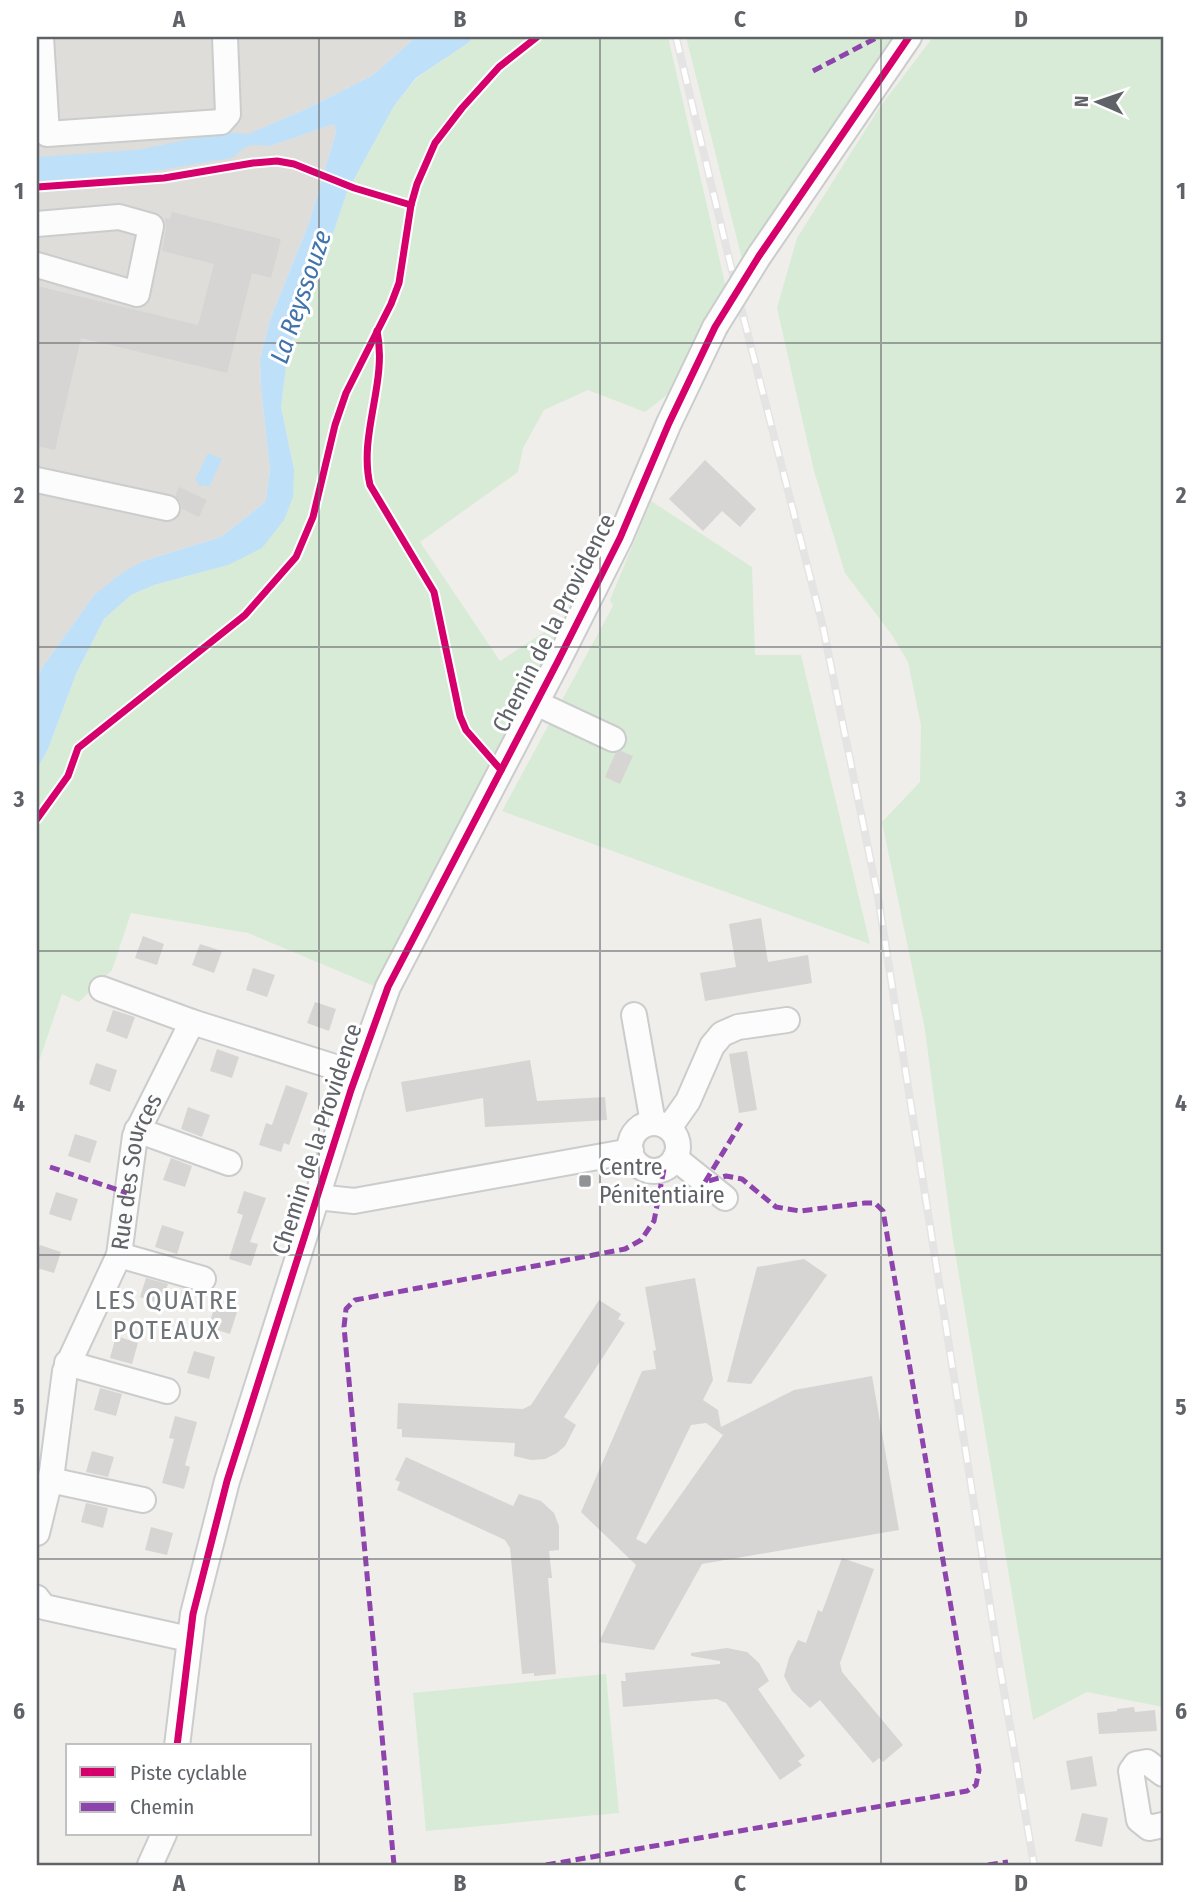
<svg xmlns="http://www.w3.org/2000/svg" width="1200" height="1902" font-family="'Fira Sans Condensed',sans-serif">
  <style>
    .industrial { fill: #dfddda }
    .green { fill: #d8ebd6 }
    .water { fill: #bfe0f9 }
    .building { fill: #d6d5d3; fill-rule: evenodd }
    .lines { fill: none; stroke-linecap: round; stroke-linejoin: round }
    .minor-casing { stroke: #cbcccc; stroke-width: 28 }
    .minor { stroke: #fdfcfc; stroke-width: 24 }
    .rail-casing { stroke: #e4e4e4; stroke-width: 8 }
    .rail { stroke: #fff; stroke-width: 5; stroke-dasharray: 16; stroke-linecap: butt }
    .minor-bridge-casing { stroke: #cbcccc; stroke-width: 28; stroke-linecap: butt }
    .minor-bridge { stroke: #fdfcfc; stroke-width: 24 }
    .quiet { stroke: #8e44ad; stroke-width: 5; stroke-dasharray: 10 5; stroke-linecap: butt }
    .cycleway-casing { stroke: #fff; stroke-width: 11 }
    .cycleway { stroke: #d6006c; stroke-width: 7 }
    .grid { fill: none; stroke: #5f6368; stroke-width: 2; stroke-opacity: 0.55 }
    .poi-dot { fill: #919496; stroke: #fff; stroke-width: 2.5 }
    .labels { text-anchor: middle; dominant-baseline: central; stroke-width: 6; stroke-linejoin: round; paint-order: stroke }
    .street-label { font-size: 24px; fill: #5f6368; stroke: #fff }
    .poi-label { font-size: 24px; fill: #5f6368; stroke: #fff; text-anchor: start }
    .water-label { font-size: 26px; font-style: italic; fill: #4174aa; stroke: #fff }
    .neighbourhood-label { font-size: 26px; letter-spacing: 2px; fill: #70757a; stroke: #fff }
    .neatline { fill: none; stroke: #5f6368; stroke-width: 2.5 }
    .grid-label { font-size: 23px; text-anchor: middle; font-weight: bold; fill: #5f6368 }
  </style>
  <rect width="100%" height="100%" fill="#efeeea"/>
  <polygon class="industrial" points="37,37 416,37 373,75 306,109 249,134 269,146 334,124 336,132 309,223 271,317 260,359 261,388 270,471 265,502 221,537 143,561 94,595 41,669 37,683"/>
  <g class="green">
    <path d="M473,37h195l59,255 -50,95 -32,25 -57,-22 -44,20 -21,38 -5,24 -98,70 80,119 75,-49c-67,125 -136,248 -201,374l-126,-53 -117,-20 -19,57 -33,32 -17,-8 -25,73v-298l11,-20 28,-75 28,-55 27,-24 23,-10 74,-20 66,-96 -13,-62 7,-56 21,-46 38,-113 47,-86 23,-28 51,-35z"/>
    <polygon points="686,37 899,37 743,263"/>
    <polygon points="933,37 1163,37 1163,1707 1087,1692 1033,1720 953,1240 925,1030 882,822 920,782 921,725 908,662 892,635 845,573 814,471 777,308 797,238 880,107"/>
    <polygon points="651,501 752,567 755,655 801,655 870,944 502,811 613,606 610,600"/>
    <polygon points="606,1674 619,1813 426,1831 413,1693"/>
  </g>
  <g class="water">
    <polygon points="416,37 473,37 468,43 416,78 394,106 347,192 309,305 288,351 281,407 294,469 293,497 284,520 262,548 228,565 154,585 131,595 104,619 76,674 48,749 37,769 37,683 41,669 94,595 122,573 143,561 221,537 265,502 270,471 261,388 260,359 271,317 309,223 336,132 334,124 270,146 252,145 244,148 232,158 137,174 37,181 37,157 137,150 225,132 248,134 306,109 373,75"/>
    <polygon points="208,453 222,459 209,487 204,485 199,487 198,482 195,480"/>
  </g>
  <g class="building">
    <polygon points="172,212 281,239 271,278 252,273 227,373 81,338 55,450 37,446 37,286 198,325 214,264 162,251 166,229 165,218 170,219"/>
    <polygon points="705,460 756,509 740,527 722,511 703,531 669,499"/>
    <polygon points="179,487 207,500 199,517 182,509 181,503 175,496"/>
    <polygon points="621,751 633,756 620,784 605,777 615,754"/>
    <polygon points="761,918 768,962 808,955 812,983 705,1001 700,973 736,967 729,924"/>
    <polygon points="143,936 164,944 157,965 135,958"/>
    <polygon points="200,944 222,951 214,973 192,965"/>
    <polygon points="253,968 275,975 267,997 246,990"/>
    <polygon points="315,1002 336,1009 329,1031 307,1023"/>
    <polygon points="113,1010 135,1017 127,1039 106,1031"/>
    <polygon points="217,1049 239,1057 232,1078 210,1071"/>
    <polygon points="747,1051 757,1110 739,1113 729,1054"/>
    <polygon points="530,1060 537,1101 605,1097 607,1120 485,1127 483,1098 406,1112 401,1082"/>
    <polygon points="96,1063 117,1070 110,1092 89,1084"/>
    <polygon points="286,1085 308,1093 289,1145 284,1143 281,1152 259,1145 266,1123 272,1125"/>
    <polygon points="188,1107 210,1115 202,1137 181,1129"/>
    <polygon points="75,1134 97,1141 90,1163 68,1156"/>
    <polygon points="171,1158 192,1166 185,1187 163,1180"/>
    <polygon points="244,1191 266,1198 250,1242 258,1244 251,1266 229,1259 243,1215 237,1213"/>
    <polygon points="56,1192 78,1199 71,1221 49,1214"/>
    <polygon points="162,1225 184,1232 177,1254 155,1247"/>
    <polygon points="40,1245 61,1252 54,1273 37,1268 37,1254"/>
    <polygon points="804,1259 827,1275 751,1384 727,1382 757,1267"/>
    <polygon points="146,1278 168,1284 161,1304 140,1297"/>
    <path d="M695,1278l18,102 -10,20 15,10 3,17 73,-37 78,-14 27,154 -197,34 -48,86 -55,-8 37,-77 -55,-53 61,-141 14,-2 -3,-18 3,-1 -11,-63zM706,1423l17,12 -77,109 -10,-5 55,-114z"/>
    <polygon points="599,1300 621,1314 618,1319 625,1323 564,1417 576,1425 565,1446 557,1453 545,1459 531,1460 514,1456 515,1443 402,1437 402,1429 397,1429 398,1403 523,1409 531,1405"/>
    <polygon points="215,1306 237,1312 230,1334 208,1327"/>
    <polygon points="116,1336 138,1343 132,1364 110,1358"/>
    <polygon points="194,1351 215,1357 209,1379 187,1373"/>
    <polygon points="100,1388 122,1394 116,1416 94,1410"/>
    <polygon points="175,1416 197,1422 185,1465 190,1467 184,1489 162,1483 174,1439 169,1438"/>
    <polygon points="92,1451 114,1457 108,1477 86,1472"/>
    <polygon points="406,1457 513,1506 519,1494 541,1501 554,1513 559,1526 559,1550 549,1551 552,1578 548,1578 556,1674 534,1676 534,1673 522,1674 510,1548 505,1540 397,1490 400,1482 395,1480"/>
    <polygon points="86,1503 108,1508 103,1528 81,1522"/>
    <polygon points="151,1527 173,1533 167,1555 145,1550"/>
    <polygon points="842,1558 874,1569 840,1663 842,1672 903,1745 883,1762 879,1758 873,1763 820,1700 810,1708 792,1691 784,1676 789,1658 798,1640 806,1643 818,1610 822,1612"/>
    <polygon points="727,1648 747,1652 759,1663 769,1681 758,1689 805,1756 798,1761 802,1765 780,1780 726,1703 717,1699 623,1707 621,1681 626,1681 625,1673 720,1664 720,1661 691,1656 691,1653"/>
    <polygon points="1134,1707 1135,1712 1155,1710 1157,1731 1099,1734 1097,1713 1117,1711 1117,1709"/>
    <polygon points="1092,1756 1097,1786 1071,1790 1066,1761"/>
    <polygon points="1082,1813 1108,1818 1102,1847 1075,1841"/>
  </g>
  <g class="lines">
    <g class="minor-casing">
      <g id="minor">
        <polyline points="41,37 47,134 221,122 228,114 225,37"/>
        <polyline points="37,224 119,217 151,226 137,294 37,265"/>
        <polyline points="759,256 909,37"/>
        <polyline points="37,480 167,508"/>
        <polyline points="536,703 613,739"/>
        <polyline points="102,989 192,1022"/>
        <polyline points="634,1015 653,1123"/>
        <circle cx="654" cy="1147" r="24"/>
        <polyline points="669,1128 688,1101 712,1046 722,1034 738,1027 787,1020"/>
        <polyline points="137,1130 229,1163"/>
        <polyline points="675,1158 725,1198"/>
        <polyline points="317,1197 354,1201 631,1151"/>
        <polyline points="119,1255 203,1279"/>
        <polyline points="67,1363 167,1391"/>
        <polyline points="50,1480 143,1500"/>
        <path id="s1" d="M37,1533l15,-62 13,-100 54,-116 16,-119 57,-114 165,52"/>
        <polyline points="37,1598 44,1607 189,1639"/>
        <polyline points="177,1746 193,1614 227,1481 351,1090 388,987 558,661 620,538 669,423 715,327"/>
        <polyline points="1163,1774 1147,1762 1136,1764 1131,1771 1139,1820 1149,1828 1163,1825"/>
        <polyline points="150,1865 164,1834"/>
      </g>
    </g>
    <use href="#minor" class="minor"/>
    <g class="rail-casing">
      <polyline id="rail" points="676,37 738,296 823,627 878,897 1000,1668 1034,1865"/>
    </g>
    <use href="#rail" class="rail"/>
    <g class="minor-bridge-casing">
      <polyline id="minor-bridge" points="715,327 759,256"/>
    </g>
    <use href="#minor-bridge" class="minor-bridge"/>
    <g class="quiet">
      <polyline points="813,71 878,37"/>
      <polyline points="50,1167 127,1193"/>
      <polyline points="705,1182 741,1123"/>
      <polyline points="394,1865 344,1327 346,1309 355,1300 625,1249 641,1240 654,1221 664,1169"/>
      <polyline points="546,1865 967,1791 976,1785 979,1770 883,1211 875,1203 865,1203 800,1211 776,1207 742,1179 726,1176 705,1182"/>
      <polyline points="988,1865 1008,1862"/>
    </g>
    <g class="cycleway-casing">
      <g id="cycleway">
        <polyline points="37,187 164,178 253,163 277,161 294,164 354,188 411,205"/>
        <path d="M377,331c11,51 -19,103 -7,154l64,107 26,124 6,14 35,40"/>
        <polyline points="37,819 68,776 78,748 245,615 296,557 313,517 335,425 346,393 391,304 399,283 411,205 417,184 435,143 462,108 499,67 537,37"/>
        <polyline points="177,1746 193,1614 227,1481 351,1090 388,987 558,661 620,538 669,423 715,327 759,256 909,37"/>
      </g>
    </g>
    <use href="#cycleway" class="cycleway"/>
  </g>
  <path class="grid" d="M319,37v1828M600,37v1828M881,37v1828M37,343h1126M37,647h1126M37,951h1126M37,1255h1126M37,1559h1126"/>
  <rect class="poi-dot" x="578" y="1174" width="14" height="14" rx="3.5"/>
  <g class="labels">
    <g class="street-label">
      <text transform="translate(554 623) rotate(-63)">Chemin de la Providence</text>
      <text transform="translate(317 1139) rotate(-72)">Chemin de la Providence</text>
      <text stroke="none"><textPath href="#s1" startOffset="378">Rue des Sources</textPath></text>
    </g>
    <g class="poi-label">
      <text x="599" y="1167">Centre<tspan x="599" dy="28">Pénitentiaire</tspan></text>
    </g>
    <g class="water-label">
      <text transform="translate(301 297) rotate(-71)">La Reyssouze</text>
    </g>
    <g class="neighbourhood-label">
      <text x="167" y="1300">LES QUATRE<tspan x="167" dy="30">POTEAUX</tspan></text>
    </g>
  </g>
  <rect width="1200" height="1902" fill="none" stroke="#ffffff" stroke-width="77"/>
  <rect x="66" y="1744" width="245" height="91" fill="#ffffff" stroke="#bfc1c3" stroke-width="2"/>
  <rect x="80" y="1767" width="35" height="10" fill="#d6006c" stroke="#bfc1c3" stroke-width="2"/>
  <text x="130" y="1780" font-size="21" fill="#5f6368">Piste cyclable</text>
  <rect x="80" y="1802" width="35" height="10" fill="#8e44ad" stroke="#bfc1c3" stroke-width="2"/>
  <text x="130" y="1814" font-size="21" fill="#5f6368">Chemin</text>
  <g transform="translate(1098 102) rotate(272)" stroke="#ffffff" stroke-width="5" paint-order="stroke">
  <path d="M0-5L12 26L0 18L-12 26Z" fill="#5f6368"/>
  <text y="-10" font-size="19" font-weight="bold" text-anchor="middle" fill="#5f6368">N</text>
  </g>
  <rect x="38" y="38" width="1124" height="1826" class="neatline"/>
  <g class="grid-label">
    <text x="179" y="27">A</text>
    <text x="460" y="27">B</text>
    <text x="740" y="27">C</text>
    <text x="1021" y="27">D</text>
    <text x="19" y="199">1</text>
    <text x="1181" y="199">1</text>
    <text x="19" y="503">2</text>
    <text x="1181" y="503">2</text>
    <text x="19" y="807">3</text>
    <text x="1181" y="807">3</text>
    <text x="19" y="1111">4</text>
    <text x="1181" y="1111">4</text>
    <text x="19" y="1415">5</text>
    <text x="1181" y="1415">5</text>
    <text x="19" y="1719">6</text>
    <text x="1181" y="1719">6</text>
    <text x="179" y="1891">A</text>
    <text x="460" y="1891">B</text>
    <text x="740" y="1891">C</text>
    <text x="1021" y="1891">D</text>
  </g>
</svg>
